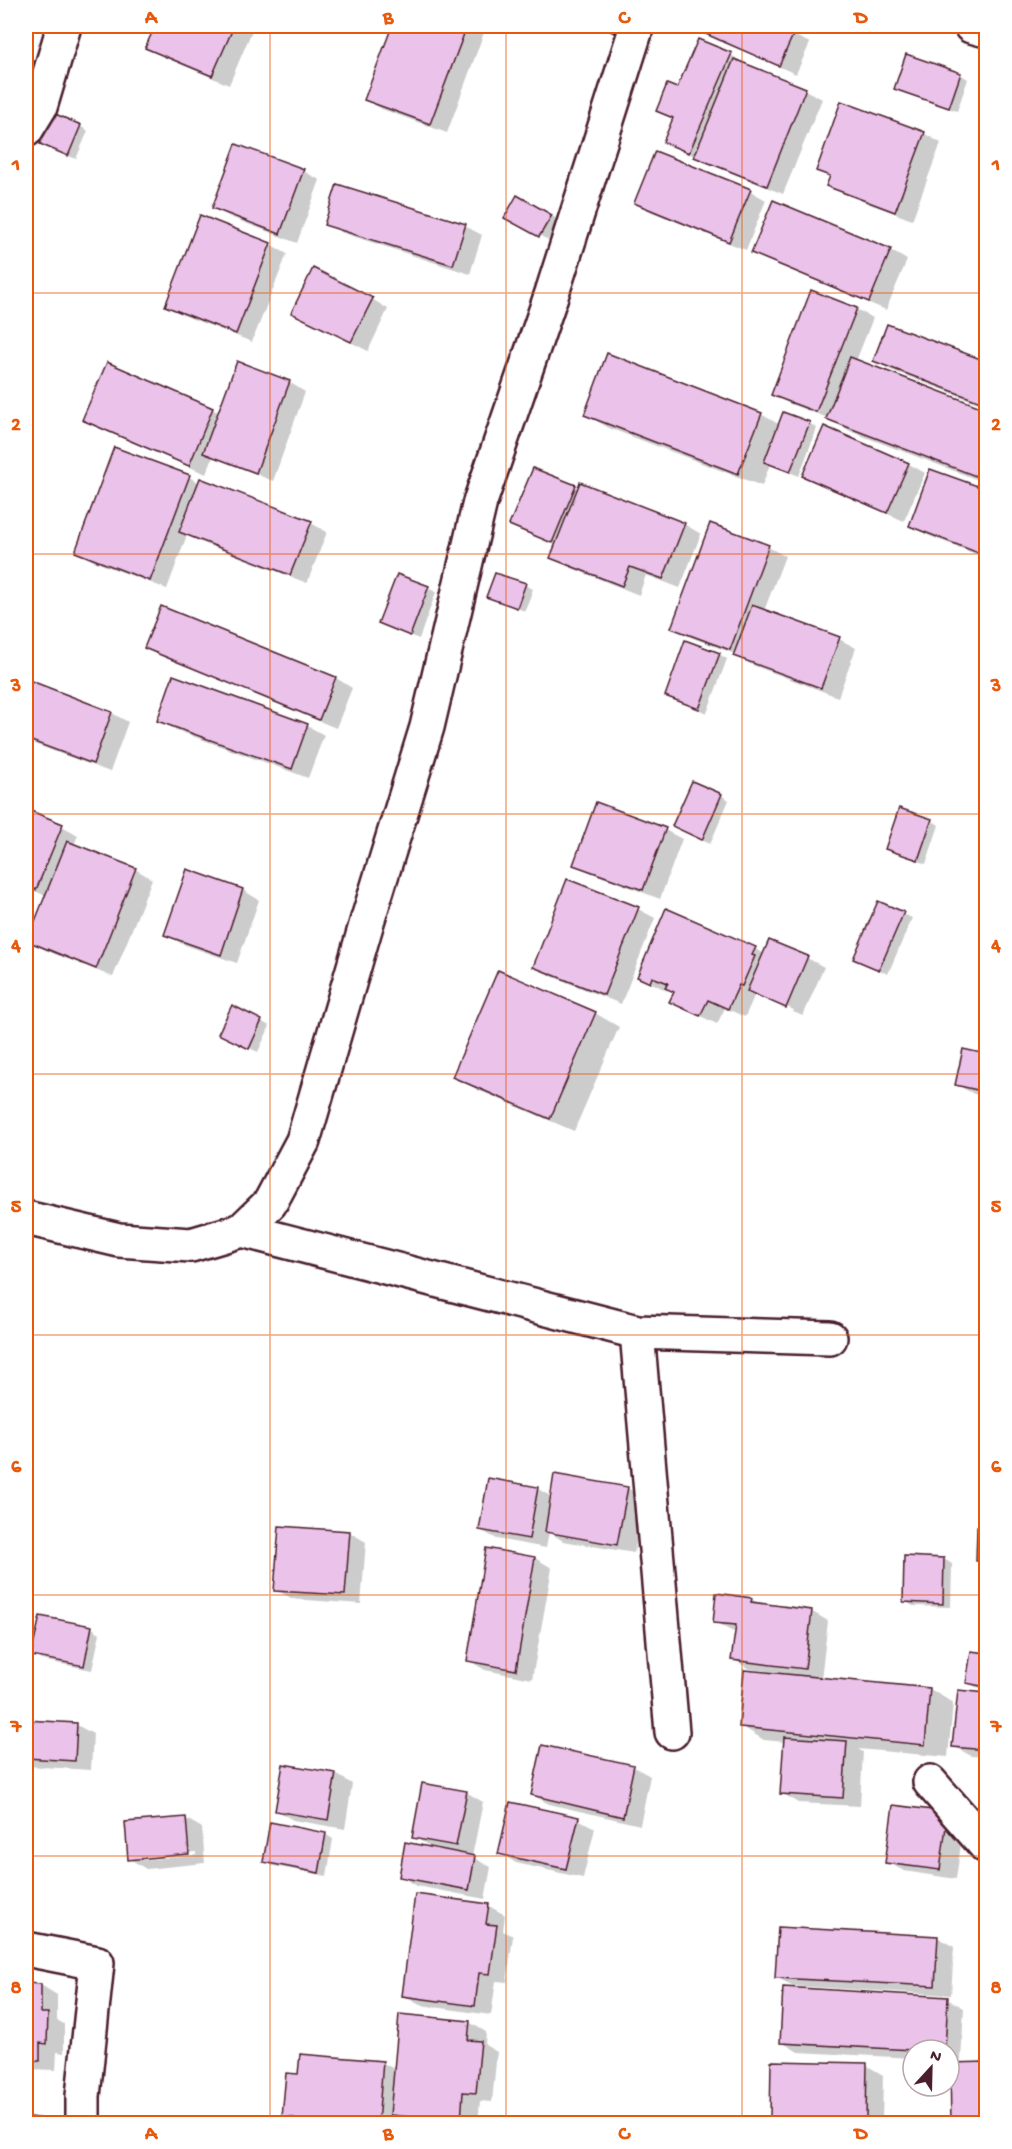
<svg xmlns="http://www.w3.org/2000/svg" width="1012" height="2149" font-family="'Gochi Hand',sans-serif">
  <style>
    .shadow { fill: #0003; fill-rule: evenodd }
    .building { fill: #ebc2e9; stroke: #4a1f2b; stroke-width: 1.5 }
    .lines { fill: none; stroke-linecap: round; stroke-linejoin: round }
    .street-casing { stroke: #4a1f2b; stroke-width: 38 }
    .street { stroke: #fff; stroke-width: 33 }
    .grid { fill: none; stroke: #e8590c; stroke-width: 1.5; stroke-opacity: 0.55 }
    .neatline { fill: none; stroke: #e8590c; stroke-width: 2 }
    .grid-label { font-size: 20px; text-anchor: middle; font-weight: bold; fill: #e8590c }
  </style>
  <rect width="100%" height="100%" fill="#fff"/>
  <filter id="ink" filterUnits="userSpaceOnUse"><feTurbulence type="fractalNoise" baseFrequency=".0167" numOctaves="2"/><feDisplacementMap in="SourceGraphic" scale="12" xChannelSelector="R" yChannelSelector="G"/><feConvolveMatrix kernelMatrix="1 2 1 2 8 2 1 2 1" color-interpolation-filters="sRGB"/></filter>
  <g filter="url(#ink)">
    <g class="shadow">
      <polygon points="157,26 254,26 229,85 164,57 147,47"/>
      <polygon points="394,26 486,27 447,133 382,109 366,100"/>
      <polygon points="703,26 774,26 810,43 796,74 717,40 700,30"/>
      <polygon points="731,55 747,65 805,90 822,99 783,194 712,165 665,141 674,120 658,110 678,90"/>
      <polygon points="960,74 968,79 957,111 904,93 896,88"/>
      <polygon points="842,103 925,134 941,143 912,220 844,194 828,185 831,178 817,170"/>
      <polygon points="80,126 88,131 76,159 50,148"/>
      <polygon points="303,171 320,180 297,243 230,217 214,208"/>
      <polygon points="750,191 766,200 746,250 652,212 636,202"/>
      <polygon points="518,197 559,220 548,240 506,217"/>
      <polygon points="326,224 465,226 482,235 470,274 343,233"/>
      <polygon points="270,244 287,254 252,342 183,315 167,306"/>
      <polygon points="890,250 907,260 886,310 769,261 753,252"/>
      <polygon points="372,299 388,309 368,351 293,313"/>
      <polygon points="856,309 873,318 856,361 986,411 986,483 852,432 828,418 790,404 773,394"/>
      <polygon points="888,326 986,363 986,406 891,370 874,360"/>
      <polygon points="289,382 305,392 273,481 213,457 206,474 101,429 84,420 212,409 219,413"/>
      <polygon points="761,414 780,425 809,423 817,428 799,476 770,464 762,486 609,428 586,415"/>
      <polygon points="825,428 909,464 925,473 904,521 820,485 804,475"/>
      <polygon points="931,471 986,491 986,558 927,535 911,526"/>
      <polygon points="189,477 200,483 311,523 327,532 307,583 198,541 187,535 167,589 93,561 76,551"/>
      <polygon points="575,487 684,524 701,534 680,588 646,575 639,595 569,567 552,558 557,546 511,524"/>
      <polygon points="768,547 785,556 764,611 839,639 856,648 838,697 752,665 735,654 690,637 673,628"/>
      <polygon points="525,585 533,589 525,611 496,601"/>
      <polygon points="428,588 436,592 419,639 388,627"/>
      <polygon points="26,606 36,612 26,639"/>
      <polygon points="162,608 336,678 352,688 336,728 163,657 146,648"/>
      <polygon points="719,654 727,659 707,713 667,696"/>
      <polygon points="174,677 308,726 324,735 308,778 176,730 159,720"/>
      <polygon points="26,680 112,713 128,722 110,772 26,741"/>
      <polygon points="721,795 729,800 710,844 681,830"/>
      <polygon points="26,811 62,826 78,835 74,845 135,869 152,879 113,977 45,950 29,941 46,896 26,887"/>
      <polygon points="931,820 939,825 926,864 887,849"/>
      <polygon points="665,830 682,839 660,899 592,873 575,864"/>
      <polygon points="187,871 243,890 259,900 237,963 182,944 166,934"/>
      <polygon points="879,903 912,918 888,974 863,963"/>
      <polygon points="638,909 655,918 621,1004 551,976 535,967"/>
      <polygon points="770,942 807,958 824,967 803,1016 793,1012 794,1010 755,994 745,1017 725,1008 717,1024 671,1002 675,993 668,988 667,991 639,976 755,949 765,954"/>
      <polygon points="233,1007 270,1026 258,1052 228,1038"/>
      <polygon points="595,1013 619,1027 574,1131 478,1090 454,1076"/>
      <polygon points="964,1050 986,1055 986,1097 974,1094 957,1085"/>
      <polygon points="489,1480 538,1489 552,1497 627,1488 644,1498 634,1553 563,1541 549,1532 546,1548 497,1539 480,1530"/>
      <polygon points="979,1529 986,1529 986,1565 978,1560"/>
      <polygon points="349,1532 366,1542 361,1604 293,1599 276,1590"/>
      <polygon points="487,1550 535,1558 552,1568 532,1679 485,1670 468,1660"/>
      <polygon points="944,1559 952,1564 951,1607 913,1606 905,1601"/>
      <polygon points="751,1599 762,1605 811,1611 828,1621 821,1679 930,1689 953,1703 948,1757 858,1749 863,1752 860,1806 798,1803 782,1793 785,1742 764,1740 741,1726 767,1671 749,1669 733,1659 736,1632 731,1631 715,1622"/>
      <polygon points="92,1628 100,1633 92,1670 41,1660 33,1655"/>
      <polygon points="972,1652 986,1655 986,1689 976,1687 968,1683"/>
      <polygon points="959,1691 986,1694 986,1757 971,1756 954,1746"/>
      <polygon points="26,1722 77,1725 93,1734 91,1770 26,1766"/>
      <polygon points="543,1747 634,1767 650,1776 640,1825 549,1804 532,1795"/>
      <polygon points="336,1774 352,1784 345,1829 293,1820 277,1811"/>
      <polygon points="466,1792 483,1802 472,1857 491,1867 485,1899 417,1886 400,1876 435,1849 414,1837"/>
      <polygon points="947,1814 964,1823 956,1879 904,1871 887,1862"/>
      <path d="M185,1818l17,10 3,35 -59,6 -16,-10zM196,1852v3l-53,5v-3z"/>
      <polygon points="578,1819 595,1828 583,1878 516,1863 500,1853"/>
      <polygon points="325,1834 333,1839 327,1876 273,1866 265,1861"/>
      <polygon points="489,1906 505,1915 503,1931 513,1936 507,1982 496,1981 491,2015 420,2005 403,1996"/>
      <polygon points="937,1937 954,1947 951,1995 793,1986 776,1977"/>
      <polygon points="26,1985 41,1985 57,1995 57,2020 64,2024 64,2053 57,2052 56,2070 26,2069"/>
      <polygon points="947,1999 964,2008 961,2061 949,2060 949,2050 913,2050 913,2058 798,2052 782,2042"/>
      <polygon points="469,2022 486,2032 485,2045 497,2052 492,2102 480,2101 478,2124 408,2124 396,2116 395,2124 295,2124 283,2116 299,2075 302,2056 383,2063 396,2070"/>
      <polygon points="986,2063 986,2124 953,2124 951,2064"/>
      <polygon points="866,2065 883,2075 882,2124 782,2124 771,2118"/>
    </g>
    <g class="building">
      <polygon points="155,26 234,26 212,76 145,48"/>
      <polygon points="392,26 467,26 430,124 364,100"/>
      <polygon points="599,26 623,26 619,35"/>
      <polygon points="701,26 778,26 794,33 779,66 699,31"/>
      <polygon points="698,39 732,53 689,153 663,142 673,118 656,111 667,84 677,88"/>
      <polygon points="906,54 961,73 949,108 894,89"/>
      <polygon points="734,59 806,88 767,186 694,157"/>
      <polygon points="841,101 925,132 895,212 826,186 830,176 816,171"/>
      <polygon points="53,113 81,125 68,156 40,144"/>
      <polygon points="236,144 304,169 280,234 212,208"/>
      <polygon points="655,151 751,189 729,242 634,203"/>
      <polygon points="337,184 466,224 453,265 324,225"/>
      <polygon points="517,195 552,215 539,237 504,218"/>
      <polygon points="773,200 891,249 869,302 751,253"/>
      <polygon points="200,215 271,243 236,334 165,306"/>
      <polygon points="313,268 373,298 351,342 291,313"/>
      <polygon points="811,290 857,308 816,412 771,395"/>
      <polygon points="887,324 986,361 986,404 873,361"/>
      <polygon points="607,353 762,413 738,474 584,415"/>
      <polygon points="850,357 986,409 986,480 826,419"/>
      <polygon points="237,361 290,381 256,473 203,453"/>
      <polygon points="107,362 213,408 189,466 82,420"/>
      <polygon points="783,412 810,422 790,472 764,462"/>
      <polygon points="824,426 909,463 887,513 802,476"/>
      <polygon points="114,447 190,475 150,581 75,552"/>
      <polygon points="533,468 576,485 552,543 509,525"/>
      <polygon points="930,469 986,489 986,556 909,526"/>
      <polygon points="200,478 312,521 290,575 179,532"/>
      <polygon points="580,482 685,523 663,579 630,567 622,586 550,558"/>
      <polygon points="710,523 769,545 730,650 671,628"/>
      <polygon points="495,573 526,583 517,608 486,597"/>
      <polygon points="397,574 429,586 410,636 378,623"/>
      <polygon points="752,605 840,637 821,688 733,656"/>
      <polygon points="161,606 336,677 319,720 144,648"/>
      <polygon points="685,640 720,653 699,709 665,696"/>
      <polygon points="173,675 308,724 292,769 157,721"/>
      <polygon points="26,679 112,712 93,764 26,739"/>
      <polygon points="692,781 722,794 702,840 672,826"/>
      <polygon points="596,802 666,828 643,890 573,865"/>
      <polygon points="899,808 932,819 918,860 885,849"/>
      <polygon points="26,809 63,824 36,890 26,886"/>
      <polygon points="67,841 136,868 96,969 27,941"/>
      <polygon points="187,869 243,889 221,955 164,935"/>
      <polygon points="567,879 639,907 604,995 533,967"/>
      <polygon points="878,901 904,912 879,970 853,959"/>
      <polygon points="666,908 756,947 752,955 755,956 742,986 739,985 728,1009 708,1000 700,1016 669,1002 674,992 665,988 668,983 652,977 650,983 637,977"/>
      <polygon points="769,940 808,956 786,1008 747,991"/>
      <polygon points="498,970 596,1012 550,1119 452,1077"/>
      <polygon points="232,1005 262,1020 249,1049 218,1034"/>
      <polygon points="963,1049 986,1054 986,1092 955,1085"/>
      <polygon points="554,1474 628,1487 617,1545 545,1532"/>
      <polygon points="488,1478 538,1487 529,1539 479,1530"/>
      <polygon points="279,1526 350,1531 345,1595 274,1591"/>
      <polygon points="977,1527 986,1528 986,1561 976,1561"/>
      <polygon points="486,1548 535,1557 516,1670 467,1661"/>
      <polygon points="904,1556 944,1558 943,1604 903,1602"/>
      <polygon points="716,1593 752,1598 751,1602 812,1610 805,1669 731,1660 736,1625 713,1623"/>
      <polygon points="40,1616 92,1626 84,1666 31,1656"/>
      <polygon points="971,1651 986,1653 986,1687 966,1683"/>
      <polygon points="744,1670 930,1688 925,1745 739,1727"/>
      <polygon points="958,1690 986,1693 986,1750 952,1747"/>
      <polygon points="26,1720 77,1723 75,1761 26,1758"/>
      <polygon points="784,1737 847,1741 843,1798 780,1794"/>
      <polygon points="542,1745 634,1765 623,1817 531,1795"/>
      <polygon points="283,1764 336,1773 328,1820 275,1811"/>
      <polygon points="422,1783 467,1791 456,1846 412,1838"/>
      <polygon points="510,1802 579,1817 566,1869 498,1854"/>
      <polygon points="893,1805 948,1812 940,1870 885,1863"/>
      <polygon points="186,1817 189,1854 128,1860 125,1822"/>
      <polygon points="270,1822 326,1833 319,1873 263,1862"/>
      <polygon points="405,1842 475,1856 469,1890 399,1877"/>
      <polygon points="415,1894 489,1904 486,1924 497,1925 490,1974 479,1973 475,2006 402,1996"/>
      <polygon points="778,1927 938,1936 935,1986 775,1978"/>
      <polygon points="26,1983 41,1984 41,2013 48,2013 47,2044 40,2043 40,2061 26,2061"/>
      <polygon points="783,1987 948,1997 945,2050 913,2050 780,2043"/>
      <polygon points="399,2014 470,2021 468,2040 481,2041 476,2093 463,2092 461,2122 390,2115"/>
      <polygon points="300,2054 383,2061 378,2124 294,2124 294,2118 282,2117 286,2073 298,2074"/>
      <polygon points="771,2061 867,2063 866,2120 770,2118"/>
      <polygon points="986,2062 986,2124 951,2124 950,2063"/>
      <polygon points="30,2117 65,2122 65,2124 30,2124"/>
    </g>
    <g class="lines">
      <g class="street-casing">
        <g id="street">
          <polyline points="971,26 986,30"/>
          <polyline points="26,130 40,107 64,26"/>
          <polyline points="26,1218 119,1240 191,1245 242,1230 270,1203 303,1141 367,922 427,727 480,502 552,293 637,26"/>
          <polyline points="242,1230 637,1332 830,1338"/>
          <polyline points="637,1332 672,1732"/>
          <polyline points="930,1782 986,1846"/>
          <polyline points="26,1949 97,1963 83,2096 83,2124"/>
        </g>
      </g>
      <use href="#street" class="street"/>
    </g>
  </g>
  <path class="grid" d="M270,26v2098M506,26v2098M742,26v2098M26,293h960M26,554h960M26,814h960M26,1074h960M26,1335h960M26,1595h960M26,1856h960"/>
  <rect width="1012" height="2149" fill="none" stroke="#fff" stroke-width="66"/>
  <g transform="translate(931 2068) rotate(22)"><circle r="28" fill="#ffffff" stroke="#b7a5aa" stroke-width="1.5"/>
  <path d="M0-4.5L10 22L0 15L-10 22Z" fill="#4a1f2b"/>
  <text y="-9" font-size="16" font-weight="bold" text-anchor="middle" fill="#4a1f2b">N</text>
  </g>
  <rect x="33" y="33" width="946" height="2083" class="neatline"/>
  <g class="grid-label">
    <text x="151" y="23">A</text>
    <text x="388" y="23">B</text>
    <text x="624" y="23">C</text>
    <text x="861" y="23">D</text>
    <text x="16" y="170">1</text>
    <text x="996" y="170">1</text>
    <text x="16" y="430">2</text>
    <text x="996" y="430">2</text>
    <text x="16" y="691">3</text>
    <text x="996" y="691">3</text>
    <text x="16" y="951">4</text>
    <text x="996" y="951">4</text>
    <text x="16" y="1212">5</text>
    <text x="996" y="1212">5</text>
    <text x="16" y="1472">6</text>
    <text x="996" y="1472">6</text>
    <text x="16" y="1732">7</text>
    <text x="996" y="1732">7</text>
    <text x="16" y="1993">8</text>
    <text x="996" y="1993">8</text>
    <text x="151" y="2139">A</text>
    <text x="388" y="2139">B</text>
    <text x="624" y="2139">C</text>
    <text x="861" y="2139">D</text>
  </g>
</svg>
